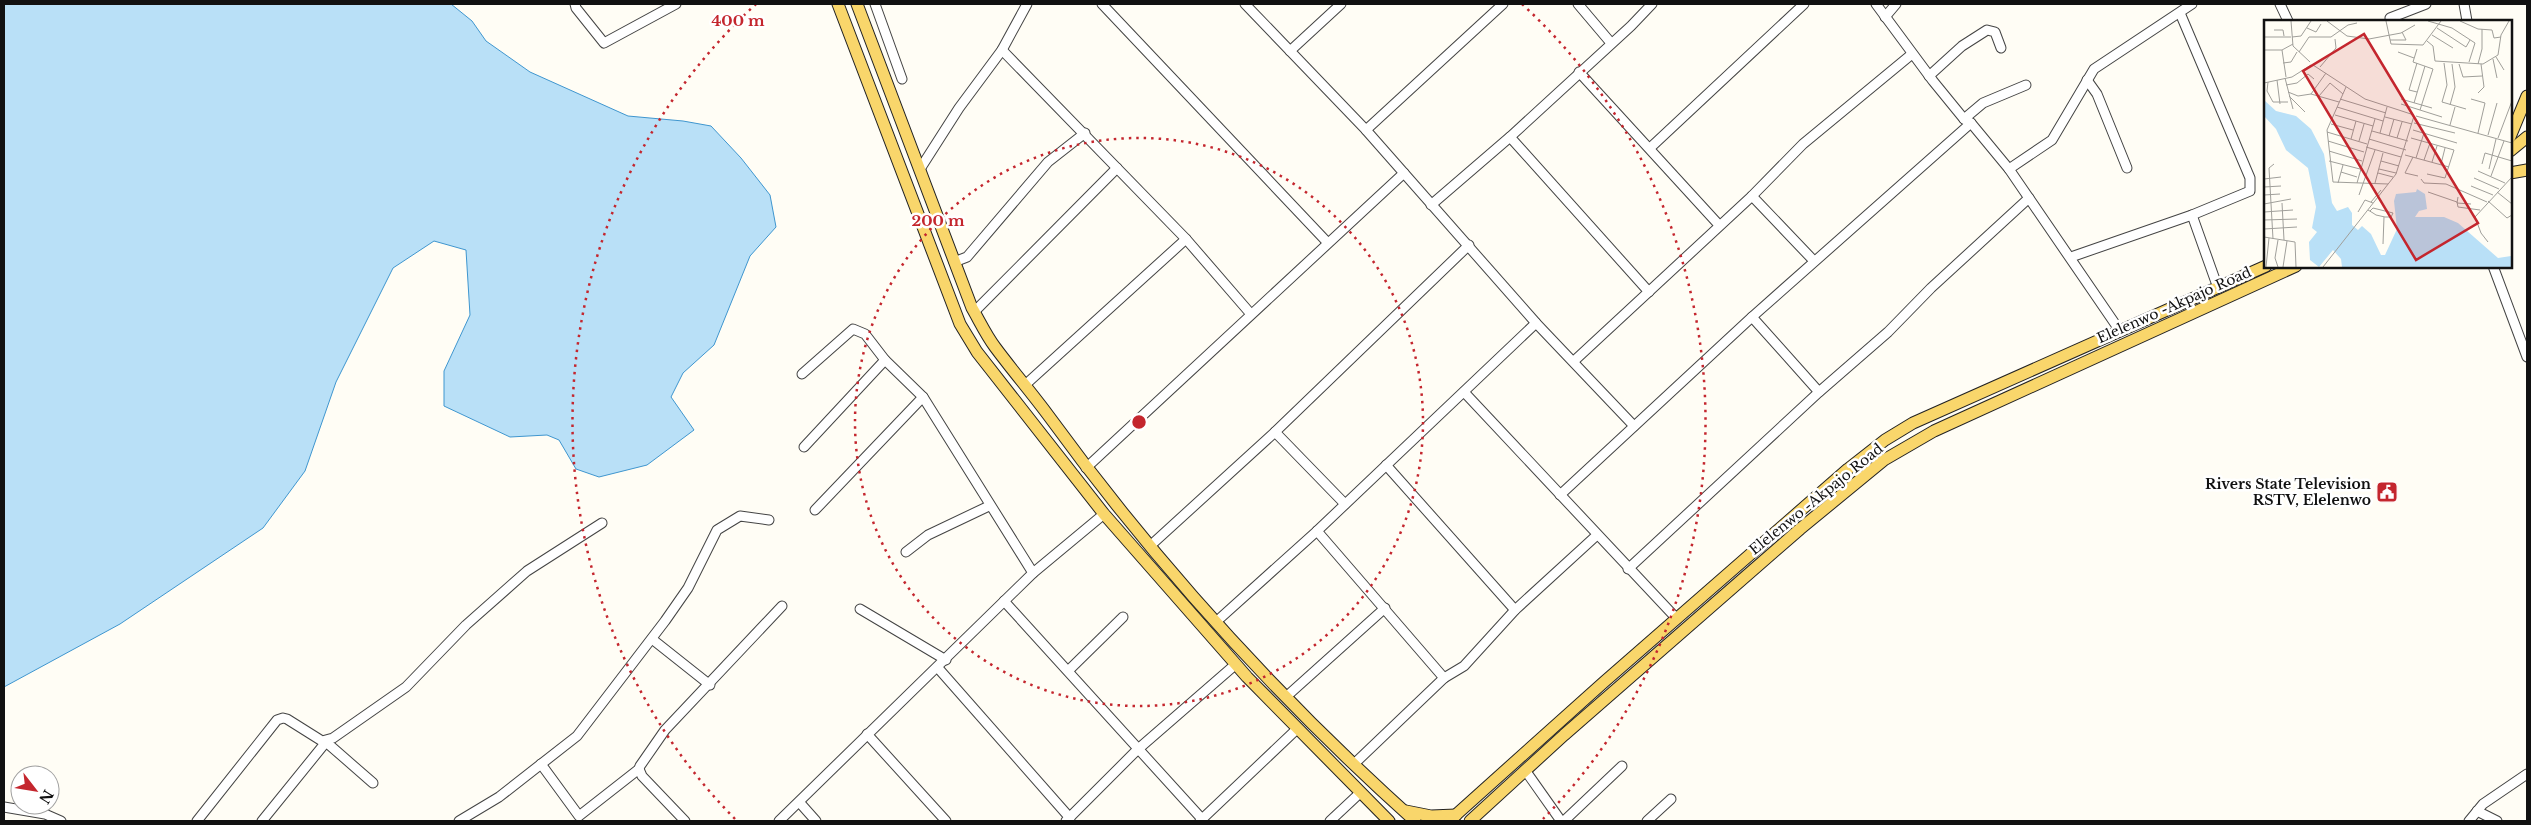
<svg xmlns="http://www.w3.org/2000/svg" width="2531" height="825" font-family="'Libre Baskerville',serif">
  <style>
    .water { fill: #b9e0f7; stroke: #3f96cf }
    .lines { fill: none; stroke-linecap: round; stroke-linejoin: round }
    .minor-casing { stroke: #444; stroke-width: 11 }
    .major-casing { stroke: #222; stroke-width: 13 }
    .minor { stroke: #fff; stroke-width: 9 }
    .major { stroke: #f9d66b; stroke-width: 11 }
    .ring { fill: none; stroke: #c4262e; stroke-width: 2.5; stroke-dasharray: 2.5 5 }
    .labels { text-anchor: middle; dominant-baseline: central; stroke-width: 5; stroke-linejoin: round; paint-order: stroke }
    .street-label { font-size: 14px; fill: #111; stroke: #fff }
    .poi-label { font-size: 14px; font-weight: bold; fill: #111; stroke: #fff; text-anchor: end }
    .inset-road { fill: none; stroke: #a09f9a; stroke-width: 1 }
    .view { fill: #c4262e; fill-opacity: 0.15; stroke: #c4262e; stroke-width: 2.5 }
    .inset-edge { fill: none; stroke: #111; stroke-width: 2.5 }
    .centre { fill: #c4262e; stroke: #fff; stroke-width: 2.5 }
    .ring-label { font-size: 15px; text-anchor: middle; font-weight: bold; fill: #c4262e; stroke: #fff; stroke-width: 5; stroke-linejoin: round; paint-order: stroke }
  </style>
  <rect width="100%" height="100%" fill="#fffdf5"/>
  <polygon class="water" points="4,4 451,4 472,21 486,41 530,72 628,116 683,121 711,126 741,158 770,195 776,227 750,256 714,345 683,373 671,397 694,430 647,465 599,477 576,469 559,440 547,435 510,437 444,406 444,371 470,315 466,250 434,241 393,268 336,382 305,471 263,528 120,624 4,687"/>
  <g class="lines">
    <g class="minor-casing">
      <g id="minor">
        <polyline points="575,4 576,8 604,43 676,4"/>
        <polyline points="875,4 902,79"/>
        <polyline points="1102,4 1327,242"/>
        <polyline points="1245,4 1366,130 1536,323 1634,426"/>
        <polyline points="1578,4 1611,43"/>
        <polyline points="1876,4 1933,81 1964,119 1971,123 2009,169 2120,331"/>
        <polyline points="2280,4 2288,21"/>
        <polyline points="2464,4 2467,21"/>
        <polyline points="1885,17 1896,4"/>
        <polyline points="2390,18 2426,4"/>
        <polyline points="1002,50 1186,239 1250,313"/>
        <polyline points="1290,51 1341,4"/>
        <polyline points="1579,72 1719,225"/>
        <polyline points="1929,76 1962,46 1987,30 1995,32 2001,48"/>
        <polyline points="2087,80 2097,94 2127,168"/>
        <polyline points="1964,119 1983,103 2026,85"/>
        <polyline points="1366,130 1503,4"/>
        <polyline points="1510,137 1649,292"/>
        <polyline points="1650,148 1804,4"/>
        <polyline points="920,169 959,108 1002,50 1027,4"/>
        <polyline points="2009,169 2052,140 2094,69 2192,4"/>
        <polyline points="1752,196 1814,261"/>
        <polyline points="1431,205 1510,137 1631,26 1652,4"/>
        <polyline points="2192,215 2218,288"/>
        <polyline points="2071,257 2192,215 2250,191 2250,178 2180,13"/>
        <polyline points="954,262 967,257 1048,162 1085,133"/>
        <polyline points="2493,266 2527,357"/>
        <polyline points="974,312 1117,168"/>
        <polyline points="1752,317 1819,392"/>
        <polyline points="1574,361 1752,196 1803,144 1912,54"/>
        <polyline points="802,374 853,329 865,334 885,360 923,397"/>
        <polyline points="1025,385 1186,239"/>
        <polyline points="1464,392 1677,619"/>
        <polyline points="1275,432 1345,504"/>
        <polyline points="804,447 885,360"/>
        <polyline points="1386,465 1515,610"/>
        <polyline points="1086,468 1404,173"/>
        <polyline points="1560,495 1752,317 1971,123"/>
        <polyline points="815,510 923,397 1033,573"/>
        <polyline points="1317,531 1444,678"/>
        <polyline points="1150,546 1275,432 1469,245"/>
        <polyline points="906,552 928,535 989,506"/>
        <polyline points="1628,569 1819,392 1888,332 1931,288 2029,198"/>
        <polyline points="1004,601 1202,819"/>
        <polyline points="860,609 946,660"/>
        <polyline points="1217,621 1317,531 1536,323"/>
        <polyline points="652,639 710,685"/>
        <polyline points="938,668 1070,818"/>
        <polyline points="1069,670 1123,617"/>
        <polyline points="1287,696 1385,608"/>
        <polyline points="867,734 946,821"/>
        <polyline points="541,764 579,816 639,769"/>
        <polyline points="1354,764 1444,678 1464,666 1515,610 1597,535"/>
        <polyline points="1525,770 1561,821"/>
        <polyline points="800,803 816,821"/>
        <polyline points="4,807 45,814 61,821"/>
        <polyline points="2477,811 2497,821"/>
        <polyline points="197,821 277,720 283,718 287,719 322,741 333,738 406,687 466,625 527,571 602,523"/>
        <polyline points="262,821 326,742 373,783"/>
        <polyline points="459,821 499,797 577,736 665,621 688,588 717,530 740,516 769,520"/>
        <polyline points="685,821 642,776 639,769 640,766 665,730 782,606"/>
        <polyline points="779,821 1033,573 1104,514"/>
        <polyline points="1066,821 1137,750 1236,664"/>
        <polyline points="1200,821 1298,728"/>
        <polyline points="1330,821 1361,792"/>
        <polyline points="1564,821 1622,766"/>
        <polyline points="1647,821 1671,799"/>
        <polyline points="2469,821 2483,804 2527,774"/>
      </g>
    </g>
    <g class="major-casing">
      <g id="major">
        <polyline points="838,4 960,324 977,352 1104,514 1247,677 1389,821"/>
        <path d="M857,4l115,304c7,12 14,27 23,39 17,23 36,45 53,68 107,147 232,285 367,406"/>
        <polyline points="2510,137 2527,96"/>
        <polyline points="2510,151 2527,137"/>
        <polyline points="2510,173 2527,170"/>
        <polyline points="1406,811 1431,816 1456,815"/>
        <polyline points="1449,821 1604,682 1848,469 1885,440 1913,423 2266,266"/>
        <polyline points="1470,821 1564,735 1800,529 1884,460 1934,431 2296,266"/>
      </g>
    </g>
    <use href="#minor" class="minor"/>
    <use href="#major" class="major"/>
  </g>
  <g class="ring">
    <circle cx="1139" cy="422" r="284"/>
    <path d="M735 819A567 567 0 0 1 756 4M1522 4A567 567 0 0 1 1543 819"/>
  </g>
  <defs>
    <g id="civic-square" transform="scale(1.125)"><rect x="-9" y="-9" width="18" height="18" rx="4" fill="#c4262e" stroke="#fff"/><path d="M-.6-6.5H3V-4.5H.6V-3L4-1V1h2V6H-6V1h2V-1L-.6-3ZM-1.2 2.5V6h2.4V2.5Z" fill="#fff"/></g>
  </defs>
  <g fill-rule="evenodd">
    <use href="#civic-square" x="2387" y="492"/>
  </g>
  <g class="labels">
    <g class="street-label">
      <text transform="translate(2174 305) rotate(-24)">Elelenwo -Akpajo Road</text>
      <text transform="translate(1816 499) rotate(-39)">Elelenwo -Akpajo Road</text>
    </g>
    <g class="poi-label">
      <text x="2371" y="484">Rivers State Television<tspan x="2371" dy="16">RSTV, Elelenwo</tspan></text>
    </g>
  </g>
  <g transform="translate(2264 20)">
    <rect width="248" height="248" fill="#fffdf5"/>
    <path d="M0,80l12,11 20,5 15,13 13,25 8,49 5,8 11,-4 4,6v12l6,5 4,-4 9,8 10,21h4l12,-26 -3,-28 2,-7 20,-2 1,-3 8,5 2,15 -8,2 -4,6h29l14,6 40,35 13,-2v11h-169l-1,-8 -8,-9 -14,17 -9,-7 -1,-18 8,-10 -5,-4 4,-21 -8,-39 -22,-18 -10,-21 -12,-13z" fill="#b9e0f7"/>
    <path class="inset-road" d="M27,1l2,25 17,16M63,1l20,15 22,3 32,-6 14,-8M122,1l5,23 32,1 18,-24M164,1l24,7 23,15 -6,19M196,1l18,8 14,1 2,8 7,-1M43,8l9,4 5,-8M173,8l29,19 4,-7M10,10h9l1,6M168,15l21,13M0,17h27M28,17l9,-1 10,-15M126,20h16l-4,-8M163,21l6,5 2,15 48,3 15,-9 3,-20 8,-14M153,29l-4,13 20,7 -13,41M0,30h18l11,-6M18,30l4,27M35,32l10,-15h22l17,-12 9,-2M134,32l16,6M232,37l8,13M229,39l4,19M19,43l8,-1 6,-10M180,43l3,22 -5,17 24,7M195,44l4,13 19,-1M214,44l4,-15v-20M49,45l52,34 49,16M56,47l16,-19 -1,-9M21,58l8,31M13,60l3,24M4,62l-1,9 6,11h15M0,63l28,-6 19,-12M22,65l11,-2 11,-9 6,5M82,67l-19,43 6,52 55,2M24,72l10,4 13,-2 28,8M153,72l-8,-2 8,-27M214,73l6,-6 -3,-23M47,74l15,-21M25,76l16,16M55,76l11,-13 13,11M76,79l46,14M137,79l31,9M207,79l14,4 -7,30M150,83l11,-37M137,84l41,13M186,85l5,-18 -3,-23M73,87l46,14M71,95l38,11M152,96l96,27M121,97l27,7M150,103l41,10M67,104l22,6M186,105l5,-18M149,110l44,13M108,111l36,10M63,112l40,12M116,113l7,-26M224,115l9,-32M125,116l5,-17M133,118l5,-16M147,118l43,12 -9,28 -18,-4M234,118l14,-37M87,119l5,-18M105,119l37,11M64,121l36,11M95,121l5,-17M102,127l35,10M65,131l33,10M141,135l44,12M149,137l-8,16 13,3M152,138l8,-25M160,140l6,-17M65,141l31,8M117,141l18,5M168,142l5,-16M177,144l4,-16M218,144l3,-11 27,8M115,149l17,4M225,149l7,-30M214,151l27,12M77,152l16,5M114,153l15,4M227,156l13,-35M210,158l25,11M0,159l17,-2M157,159l3,4 22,1 41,18M74,163l5,-18M93,163l18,-64M111,163l8,-30M207,166l22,9M0,167l17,-1M164,172l29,10 1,5 22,3M233,172l15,12M0,175l16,-1M95,175l16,-45M194,177l-1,6 14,1M224,181l19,17 5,-3M107,182l10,-12M18,183l2,37M0,184l27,-5M104,190l5,3 3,2 9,2h6l2,-4 -20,-5 -3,3M0,192l29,-2M94,192l7,-12 8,3M0,200l33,-1M0,209l33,-2M0,217l31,5 1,25M9,219l-4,-71 5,-4M14,220l-3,18 3,9M224,222l-7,-9 -6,-16 37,-40M119,224l1,-27M2,247l3,-29M19,247l4,-26M59,247l73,-93 18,-58"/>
    <path class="view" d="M100,14l114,189 -62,37 -113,-189z"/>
    <rect width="248" height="248" class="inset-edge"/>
  </g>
  <circle cx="1139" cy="422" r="8" class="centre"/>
  <g class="ring-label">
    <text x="738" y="26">400 m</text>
    <text x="938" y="226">200 m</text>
  </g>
  <rect width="2531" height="825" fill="none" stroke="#111111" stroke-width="10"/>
  <g transform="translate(35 790) rotate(121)"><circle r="24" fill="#ffffff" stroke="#a0a0a0"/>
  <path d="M0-4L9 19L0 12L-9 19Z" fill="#c4262e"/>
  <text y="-8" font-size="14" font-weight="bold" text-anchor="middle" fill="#111111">N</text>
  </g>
</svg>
